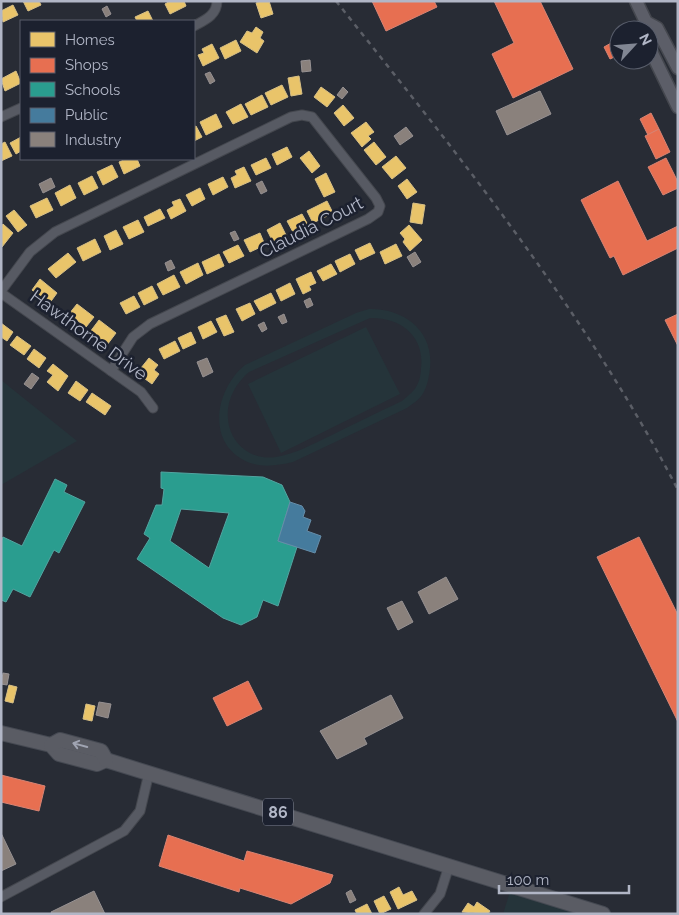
<svg xmlns="http://www.w3.org/2000/svg" width="679" height="915" font-family="Raleway,sans-serif">
  <style>
    .green { fill: #25343a; fill-rule: evenodd }
    .homes { fill: #e9c46a; stroke: #d8c086 }
    .shops { fill: #e76f51; stroke: #d78474 }
    .schools { fill: #2a9d8f; stroke: #52a4a0; fill-rule: evenodd }
    .public { fill: #457b9d; stroke: #658da9 }
    .industry { fill: #8a817c; stroke: #969192 }
    .lines { fill: none; stroke-linecap: round; stroke-linejoin: round }
    .street-casing { stroke: #44474e; stroke-width: 11 }
    .secondary-casing { stroke: #44474e; stroke-width: 15 }
    .primary-casing { stroke: #454952; stroke-width: 16 }
    .street { stroke: #575a63; stroke-width: 9 }
    .secondary { stroke: #5c5e68; stroke-width: 12 }
    .primary { stroke: #5a5c64; stroke-width: 14 }
    .rail { stroke: #5b5e66; stroke-width: 2.5; stroke-dasharray: 5 5; stroke-linecap: butt }
    .oneway { stroke: #a0a4b2 }
    .labels { text-anchor: middle; dominant-baseline: central; stroke-width: 5; stroke-linejoin: round; paint-order: stroke }
    .shield { fill: #1c212f; stroke: #848999; stroke-width: 1 }
    .shield-label { font-size: 16px; font-weight: bold; fill: #b1b6c6 }
    .street-label { font-size: 18px; fill: #b1b6c6; stroke: #1c212f }
  </style>
  <rect width="100%" height="100%" fill="#282c35"/>
  <g class="green">
    <path d="M369,309c35,-1 65,22 61,59 -1,9 -3,20 -8,27 -3,5 -10,9 -15,13l-114,54c-18,4 -36,7 -53,-4 -34,-22 -22,-71 5,-93l111,-52zM370,318c30,-1 55,18 51,50 0,7 -2,16 -7,22 -3,4 -8,7 -12,11 -24,11 -48,23 -72,35 -17,8 -35,18 -54,21 -24,4 -46,-13 -48,-38 -2,-18 7,-35 21,-47z"/>
    <polygon points="366,327 400,394 281,453 248,384"/>
    <polygon points="1,380 77,441 1,485"/>
    <polygon points="512,885 605,914 503,914"/>
  </g>
  <g class="homes">
    <polygon points="23,1 39,1 41,5 28,11"/>
    <polygon points="170,1 184,1 186,6 170,14 165,4"/>
    <polygon points="261,1 269,1 273,14 261,18 256,3"/>
    <polygon points="13,5 18,15 3,22 1,11"/>
    <polygon points="148,11 153,21 137,21 135,17"/>
    <polygon points="256,27 263,32 260,38 264,41 257,53 240,42 247,31 252,33"/>
    <polygon points="236,40 241,51 225,59 220,48"/>
    <polygon points="212,44 219,58 203,66 198,55 204,53 202,49"/>
    <polygon points="16,71 21,83 5,91 1,79"/>
    <polygon points="299,76 302,94 291,96 288,78"/>
    <polygon points="282,85 288,97 271,105 265,93"/>
    <polygon points="321,87 335,97 327,107 314,97"/>
    <polygon points="262,95 268,107 251,115 245,104"/>
    <polygon points="241,104 248,117 233,124 226,112"/>
    <polygon points="343,105 354,118 344,126 334,113"/>
    <polygon points="216,114 222,127 206,135 200,122"/>
    <polygon points="366,122 374,132 368,136 371,139 362,147 351,133"/>
    <polygon points="196,126 202,137 194,141 194,127"/>
    <polygon points="21,137 21,151 16,154 10,143"/>
    <polygon points="5,142 12,156 1,161 1,144"/>
    <polygon points="374,142 386,157 376,165 364,150"/>
    <polygon points="287,147 292,157 277,165 272,154"/>
    <polygon points="309,151 320,166 312,173 300,158"/>
    <polygon points="396,156 406,168 392,179 382,167"/>
    <polygon points="266,158 271,168 256,175 251,165"/>
    <polygon points="126,159 137,159 140,166 124,174 119,162"/>
    <polygon points="112,165 118,177 103,185 97,172"/>
    <polygon points="244,167 251,181 235,188 231,178 237,175 235,171"/>
    <polygon points="326,173 335,192 324,197 315,179"/>
    <polygon points="92,176 98,188 84,195 78,183"/>
    <polygon points="223,177 228,187 213,195 208,184"/>
    <polygon points="407,179 417,192 407,199 398,186"/>
    <polygon points="70,185 76,198 61,206 55,193"/>
    <polygon points="200,188 205,199 192,206 186,195"/>
    <polygon points="47,198 53,210 36,218 30,206"/>
    <polygon points="180,199 186,211 171,219 167,210 174,206 172,202"/>
    <polygon points="327,201 333,213 313,223 307,211"/>
    <polygon points="413,203 425,205 422,224 410,222"/>
    <polygon points="160,209 165,218 148,226 144,217"/>
    <polygon points="14,210 27,225 18,232 6,216"/>
    <polygon points="302,214 308,225 293,232 287,221"/>
    <polygon points="138,220 144,232 129,239 123,227"/>
    <polygon points="280,223 286,235 273,242 267,230"/>
    <polygon points="3,224 13,233 2,247 1,227"/>
    <polygon points="409,225 422,240 410,251 403,242 405,239 400,233"/>
    <polygon points="116,230 123,244 110,250 104,236"/>
    <polygon points="260,233 265,245 250,252 244,240"/>
    <polygon points="95,239 101,252 83,261 77,248"/>
    <polygon points="370,243 375,253 360,260 355,250"/>
    <polygon points="396,244 402,256 385,264 380,252"/>
    <polygon points="238,245 244,256 229,263 223,252"/>
    <polygon points="68,253 76,262 56,278 48,269"/>
    <polygon points="219,254 224,266 207,274 202,262"/>
    <polygon points="350,254 355,264 340,272 335,261"/>
    <polygon points="198,263 203,275 186,284 180,272"/>
    <polygon points="331,264 337,274 323,281 317,271"/>
    <polygon points="311,272 316,283 309,286 311,290 303,294 296,279"/>
    <polygon points="174,275 180,287 163,295 157,284"/>
    <polygon points="40,279 57,293 49,304 32,290"/>
    <polygon points="290,283 295,294 281,301 276,290"/>
    <polygon points="152,286 158,298 144,305 138,293"/>
    <polygon points="271,293 276,303 260,311 254,301"/>
    <polygon points="134,296 140,307 126,314 120,303"/>
    <polygon points="250,303 255,314 242,321 236,309"/>
    <polygon points="77,304 94,317 86,327 69,314"/>
    <polygon points="226,315 234,332 224,336 216,319"/>
    <polygon points="99,320 116,333 107,345 90,332"/>
    <polygon points="211,321 217,332 203,339 198,327"/>
    <polygon points="1,323 13,332 7,341 1,337"/>
    <polygon points="191,332 196,343 183,349 178,338"/>
    <polygon points="17,336 31,346 24,355 10,345"/>
    <polygon points="175,341 180,351 164,359 159,349"/>
    <polygon points="34,349 46,358 39,368 27,359"/>
    <polygon points="149,358 158,365 154,370 159,374 152,384 137,373"/>
    <polygon points="53,364 68,376 58,391 47,382 53,375 47,371"/>
    <polygon points="76,381 88,390 80,401 68,393"/>
    <polygon points="92,393 111,406 105,415 86,402"/>
    <polygon points="9,685 17,687 13,703 5,701"/>
    <polygon points="86,704 95,706 92,721 83,719"/>
    <polygon points="399,887 403,895 412,891 417,900 398,909 390,892"/>
    <polygon points="384,896 391,909 380,914 374,901"/>
    <polygon points="477,902 490,911 488,914 462,912 468,903 474,907"/>
    <polygon points="367,904 372,914 357,914 355,910"/>
  </g>
  <g class="shops">
    <polygon points="372,1 434,1 437,7 386,31"/>
    <polygon points="494,1 540,1 573,69 513,98 492,54 514,43"/>
    <polygon points="613,42 619,49 619,55 610,59 604,47"/>
    <polygon points="651,113 659,129 648,135 640,119"/>
    <polygon points="659,129 670,152 656,159 645,136"/>
    <polygon points="666,158 678,182 678,188 663,195 648,167"/>
    <polygon points="618,181 647,241 678,226 678,248 623,275 614,256 610,258 581,200"/>
    <polygon points="678,314 678,346 665,320"/>
    <polygon points="639,537 678,615 678,722 597,557"/>
    <polygon points="248,681 262,709 227,726 213,698"/>
    <polygon points="1,775 45,786 39,811 1,802"/>
    <polygon points="168,835 244,861 247,851 333,875 330,883 291,904 240,888 239,892 159,866"/>
  </g>
  <g class="schools">
    <path d="M161,472l102,5 19,8 8,17 -12,39 19,6 -19,59 -15,-6 -6,17 -16,8 -18,-7 -86,-59 13,-21 -6,-4 12,-29h6l2,-16 -3,-1zM181,509l48,4 -20,55 -39,-27z"/>
    <polygon points="55,479 67,485 64,492 85,502 59,553 54,550 30,597 13,589 6,602 1,600 1,541 3,537 22,546"/>
  </g>
  <polygon class="public" points="290,502 302,506 305,511 303,517 311,520 307,531 321,536 315,553 278,541"/>
  <g class="industry">
    <polygon points="107,6 111,14 106,17 102,9"/>
    <polygon points="310,60 311,71 302,72 301,61"/>
    <polygon points="210,72 215,81 210,84 205,74"/>
    <polygon points="343,87 348,92 342,99 337,95"/>
    <polygon points="540,91 551,114 507,135 496,111"/>
    <polygon points="406,127 413,136 400,145 394,136"/>
    <polygon points="51,178 55,187 43,193 39,184"/>
    <polygon points="262,181 267,191 261,194 256,184"/>
    <polygon points="235,231 239,239 234,241 230,233"/>
    <polygon points="415,252 421,262 413,267 407,257"/>
    <polygon points="171,260 175,268 168,271 165,263"/>
    <polygon points="310,298 313,305 307,308 304,301"/>
    <polygon points="284,314 287,322 282,324 278,317"/>
    <polygon points="264,322 267,329 262,332 258,325"/>
    <polygon points="207,358 213,372 203,377 197,362"/>
    <polygon points="32,373 39,378 31,389 24,384"/>
    <polygon points="446,577 458,599 429,614 418,592"/>
    <polygon points="402,601 413,622 398,630 387,608"/>
    <polygon points="3,673 9,674 7,685 1,684"/>
    <polygon points="391,695 403,718 364,738 367,744 337,759 320,731"/>
    <polygon points="99,702 111,704 108,718 96,715"/>
    <polygon points="1,833 16,864 1,871"/>
    <polygon points="351,890 356,900 350,903 346,893"/>
    <polygon points="94,891 105,914 52,914 51,912"/>
  </g>
  <g class="lines">
    <g class="street-casing">
      <g id="street">
        <path d="M194,26c11,-6 23,-11 23,-25"/>
        <polyline points="1,117 21,108"/>
        <polyline points="1,291 30,252 55,232 291,117 302,115 312,117 376,198 380,206 378,212 368,219 150,324 133,337 111,371"/>
        <polyline points="1,293 141,392 153,408"/>
        <polyline points="1,897 124,831 140,811 149,773"/>
        <polyline points="424,914 440,894 449,866"/>
      </g>
    </g>
    <g class="secondary-casing">
      <g id="secondary">
        <polyline points="636,1 646,22 657,28 678,68"/>
        <polyline points="649,47 678,107"/>
      </g>
    </g>
    <g class="primary-casing">
      <g id="primary">
        <polyline points="1,733 51,745 59,754 97,764 106,760 603,914"/>
        <polyline points="51,745 60,740 101,751 106,760"/>
      </g>
    </g>
    <use href="#street" class="street"/>
    <use href="#secondary" class="secondary"/>
    <use href="#primary" class="primary"/>
    <path class="rail" d="M336,1c124,156 250,312 342,489"/>
  </g>
  <defs><path id="oneway-shaft" d="M-6 0H5M1.5-3L5.5 0L1.5 3" fill="none" stroke-width="1.6" stroke-linecap="round" stroke-linejoin="round" transform="scale(1.25)"/></defs>
  <use class="oneway" href="#oneway-shaft" transform="translate(80 745) rotate(-165)"/>
  <g class="labels">
    <rect class="shield" x="263" y="798.5" width="30" height="27" rx="4"/>
    <g class="shield-label">
      <text x="278" y="812">86</text>
    </g>
    <g class="street-label">
      <text transform="translate(311 227) rotate(-27)">Claudia Court</text>
      <text transform="translate(89 335) rotate(36)">Hawthorne Drive</text>
    </g>
  </g>
  <rect width="679" height="915" fill="none" stroke="#b1b6c6" stroke-width="5"/>
  <rect x="20" y="20" width="175" height="140" fill="#1c212f" stroke="#585d6b"/>
  <rect x="30" y="32" width="25" height="15" fill="#e9c46a" stroke="#585d6b"/>
  <text x="65" y="45" font-size="15" fill="#b1b6c6">Homes</text>
  <rect x="30" y="58" width="25" height="15" fill="#e76f51" stroke="#585d6b"/>
  <text x="65" y="70" font-size="15" fill="#b1b6c6">Shops</text>
  <rect x="30" y="82" width="25" height="15" fill="#2a9d8f" stroke="#585d6b"/>
  <text x="65" y="95" font-size="15" fill="#b1b6c6">Schools</text>
  <rect x="30" y="108" width="25" height="15" fill="#457b9d" stroke="#585d6b"/>
  <text x="65" y="120" font-size="15" fill="#b1b6c6">Public</text>
  <rect x="30" y="132" width="25" height="15" fill="#8a817c" stroke="#585d6b"/>
  <text x="65" y="145" font-size="15" fill="#b1b6c6">Industry</text>
  <g transform="translate(634 45) rotate(64)"><circle r="24" fill="#1c212f" stroke="#585d6b"/>
  <path d="M0-4L9 19L0 12L-9 19Z" fill="#818693"/>
  <text y="-8" font-size="14" font-weight="bold" text-anchor="middle" fill="#b1b6c6">N</text>
  </g>
  <path d="M499 885v8h130v-8" fill="none" stroke="#b1b6c6" stroke-width="2.5"/>
  <text x="507" y="885" font-size="15" fill="#b1b6c6" stroke="#1c212f" stroke-width="4" paint-order="stroke">100 m</text>
</svg>
